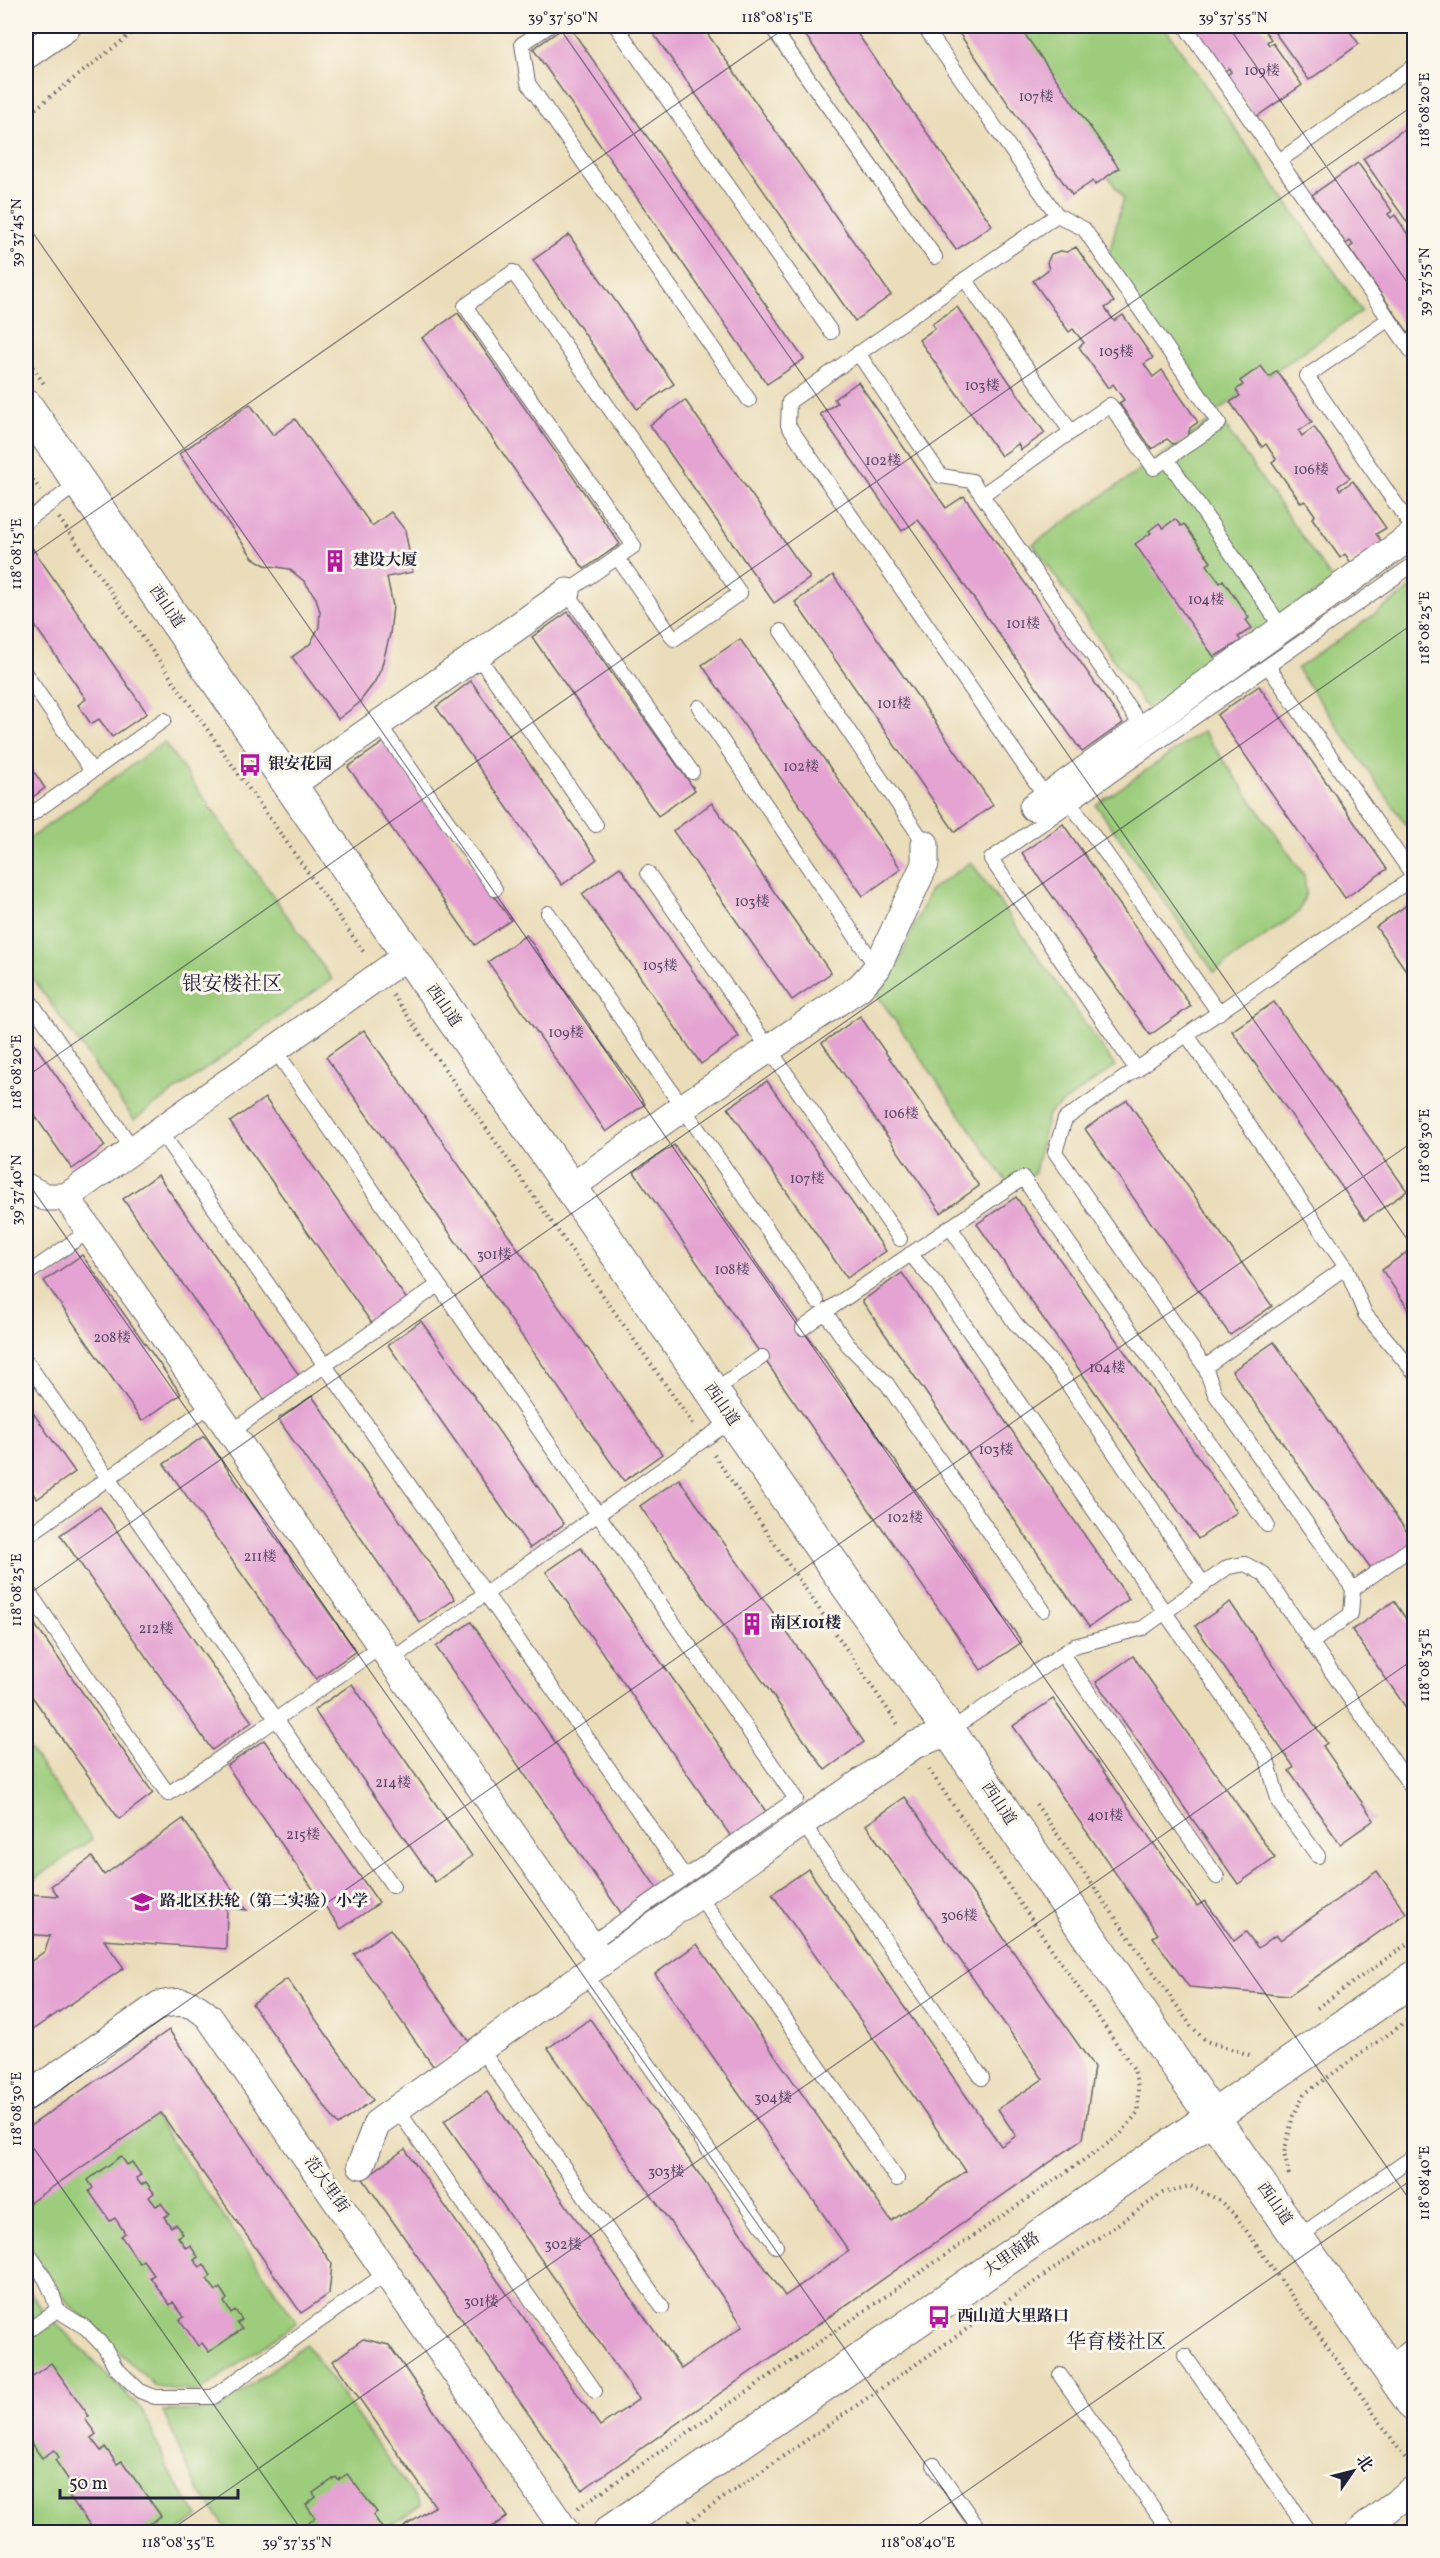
<svg xmlns="http://www.w3.org/2000/svg" width="1440" height="2558" font-family="Vollkorn,'Noto Serif SC',serif">
  <style>
    .green { fill: #9dcc7b; stroke: #60775b; stroke-width: 1.5 }
    .building { fill: #e4a3d2 }
    .lines { fill: none; stroke-linecap: round; stroke-linejoin: round }
    .lane-casing { stroke: #686367; stroke-width: 16 }
    .street-casing { stroke: #686367; stroke-width: 29 }
    .secondary-casing { stroke: #686367; stroke-width: 35 }
    .primary-casing { stroke: #686367; stroke-width: 35 }
    .path { stroke: #686367; stroke-width: 4; stroke-dasharray: 1.5 4.5; stroke-linecap: butt }
    .lane { stroke: #fff; stroke-width: 14 }
    .street { stroke: #fff; stroke-width: 27 }
    .secondary { stroke: #fff; stroke-width: 33 }
    .primary { stroke: #fff; stroke-width: 33 }
    .ticks { fill: none; stroke: #22223b; stroke-width: 1.5; stroke-opacity: 0.45 }
    .labels { text-anchor: middle; dominant-baseline: central; stroke-width: 6; stroke-linejoin: round; paint-order: stroke }
    .number-label { font-size: 14px; fill: #524261 }
    .poi-label { font-size: 16px; font-weight: bold; fill: #22223b; stroke: #fbf7ec; text-anchor: start }
    .street-label { font-size: 16px; fill: #22223b; stroke: #fbf7ec }
    .quarter-label { font-size: 20px; fill: #22223b; stroke: #fbf7ec }
    .neatline { fill: none; stroke: #22223b; stroke-width: 2 }
    .ticks-label { font-size: 15px; text-anchor: middle; fill: #22223b }
  </style>
  <rect width="100%" height="100%" fill="#fbf7ec"/>
  <filter id="ink" filterUnits="userSpaceOnUse"><feTurbulence type="fractalNoise" baseFrequency=".0167" numOctaves="2"/><feDisplacementMap in="SourceGraphic" scale="12" xChannelSelector="R" yChannelSelector="G"/><feConvolveMatrix kernelMatrix="1 2 1 2 8 2 1 2 1" color-interpolation-filters="sRGB"/></filter>
  <filter id="wash" filterUnits="userSpaceOnUse"><feTurbulence type="fractalNoise" baseFrequency=".008" numOctaves="4" result="noise"/><feDisplacementMap in="SourceGraphic" scale="24" xChannelSelector="R" yChannelSelector="G"/><feGaussianBlur stdDeviation="1.35" result="paint"/><feColorMatrix in="noise" values="0 0 0 0 0 0 0 0 0 0 0 0 0 0 0 0 0 1.4 0 .05"/><feComposite in="paint" operator="in"/></filter>
  <g filter="url(#wash)">
    <rect width="100%" height="100%" fill="#ebddba"/>
    <g class="green">
      <polygon points="1003,26 1164,26 1362,311 1213,414 1107,262 1123,198"/>
      <polygon points="1218,416 1333,581 1148,710 1033,544"/>
      <polygon points="1413,587 1414,589 1414,836 1297,669"/>
      <polygon points="1203,731 1304,875 1306,893 1299,912 1214,972 1096,805"/>
      <polygon points="164,742 332,979 134,1120 26,969 26,841"/>
      <polygon points="971,862 1115,1066 1048,1114 1035,1172 1011,1188 875,992 892,977 930,890"/>
      <polygon points="26,1744 92,1839 26,1885"/>
      <polygon points="149,2109 297,2322 199,2392 156,2387 67,2302 26,2243 26,2195"/>
      <polygon points="26,2285 42,2309 144,2412 168,2470 198,2517 177,2532 28,2532 26,2530"/>
      <polygon points="306,2344 421,2506 380,2532 229,2532 194,2483 163,2411 217,2410"/>
    </g>
    <g id="blocks">
      <g class="building">
        <polygon points="566,26 569,26 804,359 767,384 533,49"/>
        <polygon points="648,26 702,26 891,295 855,321"/>
        <polygon points="799,26 852,26 992,225 956,250"/>
        <polygon points="954,26 1019,26 1119,168 1095,185 1093,181 1072,195"/>
        <polygon points="1193,26 1261,26 1271,39 1267,42 1269,45 1273,43 1302,85 1256,117 1227,75 1231,72 1229,68 1225,71"/>
        <polygon points="1270,26 1346,26 1359,44 1309,80"/>
        <polygon points="1414,122 1414,232 1363,159"/>
        <polygon points="1358,163 1392,211 1388,214 1391,218 1395,215 1414,244 1414,341 1349,248 1353,245 1350,241 1346,244 1312,195"/>
        <polygon points="569,235 674,384 637,409 533,260"/>
        <polygon points="1076,247 1114,302 1105,308 1114,321 1123,315 1153,358 1144,364 1153,377 1162,370 1198,422 1190,428 1188,438 1180,443 1173,444 1167,439 1152,449 1119,403 1124,400 1113,384 1108,388 1079,347 1084,343 1073,329 1069,332 1033,281 1049,269 1047,263 1051,254 1060,251 1067,252"/>
        <polygon points="957,307 1045,433 1021,450 1018,444 1001,456 919,340 935,328 932,324"/>
        <polygon points="458,313 620,544 584,569 422,338"/>
        <polygon points="1261,366 1269,377 1277,371 1312,422 1299,431 1302,436 1314,427 1350,478 1338,486 1340,490 1353,481 1386,528 1376,534 1384,545 1364,559 1361,555 1351,563 1345,554 1340,558 1312,518 1315,515 1305,501 1301,503 1272,462 1276,459 1266,444 1262,447 1230,402 1240,396 1236,390 1243,385 1240,381"/>
        <polygon points="858,382 946,508 964,496 1123,723 1082,752 922,525 918,520 902,531 820,414 837,403 834,399"/>
        <polygon points="685,400 810,578 774,603 650,425"/>
        <polygon points="250,404 273,435 295,419 372,526 391,512 405,530 413,572 387,577 393,606 390,634 381,669 374,683 358,704 338,719 292,657 310,644 319,627 320,612 316,598 304,581 289,569 265,565 253,558 179,454"/>
        <polygon points="1175,519 1181,526 1184,524 1211,562 1207,565 1220,583 1223,580 1249,618 1246,620 1252,628 1238,637 1241,641 1214,657 1135,544 1151,533 1149,531 1159,523 1163,528"/>
        <polygon points="26,539 147,713 112,737 99,719 91,724 78,705 86,699 26,613"/>
        <polygon points="833,575 993,805 955,832 795,602"/>
        <polygon points="568,612 695,790 658,816 532,637"/>
        <polygon points="740,639 901,869 863,896 702,665"/>
        <polygon points="471,681 597,859 562,885 436,707"/>
        <polygon points="1259,686 1387,869 1345,898 1217,715"/>
        <polygon points="384,742 511,920 475,945 348,767"/>
        <polygon points="26,760 45,788 26,802"/>
        <polygon points="712,803 831,973 792,1000 673,831"/>
        <polygon points="1063,824 1191,1006 1150,1035 1022,853"/>
        <polygon points="620,867 739,1037 701,1064 582,894"/>
        <polygon points="1414,900 1414,982 1376,927"/>
        <polygon points="526,935 645,1104 606,1132 488,962"/>
        <polygon points="1274,1002 1407,1191 1365,1220 1232,1031"/>
        <polygon points="860,1016 979,1186 941,1213 822,1043"/>
        <polygon points="364,1030 662,1454 624,1481 326,1057"/>
        <polygon points="26,1032 105,1146 72,1169 26,1103"/>
        <polygon points="767,1081 886,1251 847,1278 728,1108"/>
        <polygon points="265,1098 408,1301 373,1325 230,1122"/>
        <polygon points="1127,1100 1272,1306 1230,1335 1085,1129"/>
        <polygon points="674,1145 1022,1642 981,1670 634,1172"/>
        <polygon points="158,1175 301,1378 266,1402 123,1199"/>
        <polygon points="1016,1197 1237,1512 1198,1539 977,1224"/>
        <polygon points="1414,1247 1414,1317 1382,1270"/>
        <polygon points="82,1255 181,1394 142,1421 44,1281"/>
        <polygon points="902,1273 1129,1599 1089,1627 862,1301"/>
        <polygon points="421,1321 564,1524 530,1548 388,1345"/>
        <polygon points="1274,1342 1414,1542 1377,1577 1232,1371"/>
        <polygon points="312,1396 455,1599 420,1623 278,1419"/>
        <polygon points="26,1403 75,1472 37,1499 26,1484"/>
        <polygon points="204,1436 356,1651 316,1679 164,1464"/>
        <polygon points="679,1479 864,1742 825,1770 640,1506"/>
        <polygon points="100,1507 252,1722 212,1750 60,1535"/>
        <polygon points="581,1548 767,1813 732,1838 546,1572"/>
        <polygon points="1394,1601 1414,1631 1414,1719 1352,1630"/>
        <polygon points="1230,1602 1327,1743 1323,1746 1374,1820 1340,1844 1289,1771 1294,1767 1195,1626"/>
        <polygon points="26,1612 153,1793 119,1819 26,1688"/>
        <polygon points="471,1622 657,1888 621,1913 436,1647"/>
        <polygon points="1133,1656 1275,1858 1238,1884 1096,1682"/>
        <polygon points="352,1684 472,1856 435,1882 314,1710"/>
        <polygon points="1053,1699 1197,1906 1205,1901 1234,1941 1246,1932 1258,1948 1276,1935 1280,1940 1377,1871 1406,1913 1289,1996 1189,1987 1153,1937 1158,1934 1013,1726"/>
        <polygon points="264,1740 379,1903 341,1929 227,1766"/>
        <polygon points="905,1797 1094,2067 1083,2139 582,2490 363,2179 405,2149 600,2426 639,2399 444,2121 487,2092 681,2369 743,2326 548,2048 590,2019 785,2296 849,2251 655,1974 697,1944 891,2221 966,2171 772,1894 808,1869 1001,2146 1016,2136 998,2109 1043,2079 866,1825"/>
        <polygon points="183,1819 247,1910 227,1908 226,1949 104,1940 124,1968 26,2034 26,1965 45,1951 50,1936 26,1934 29,1894 58,1896 51,1886 92,1857 104,1875"/>
        <polygon points="390,1929 469,2042 433,2066 354,1954"/>
        <polygon points="287,1979 373,2100 338,2125 252,2004"/>
        <polygon points="169,2030 332,2264 329,2294 301,2313 161,2113 26,2205 26,2129"/>
        <polygon points="121,2156 127,2165 132,2162 141,2175 136,2178 141,2185 146,2182 154,2193 149,2197 156,2206 161,2203 169,2214 164,2217 171,2227 176,2224 183,2234 178,2237 186,2248 190,2245 198,2257 194,2260 200,2267 204,2264 211,2276 207,2279 216,2291 220,2288 227,2299 224,2302 231,2313 235,2310 242,2320 237,2323 242,2329 209,2352 202,2343 198,2346 180,2320 184,2317 173,2302 170,2305 150,2277 154,2275 143,2260 139,2263 121,2236 125,2233 115,2218 110,2221 89,2191 93,2188 88,2180"/>
        <polygon points="363,2339 389,2345 507,2517 484,2532 397,2532 435,2506 333,2361"/>
        <polygon points="51,2363 89,2416 85,2419 96,2434 91,2438 101,2451 105,2447 117,2464 122,2461 161,2516 138,2532 95,2532 69,2496 82,2487 76,2478 70,2482 55,2460 59,2457 54,2450 42,2458 26,2436 26,2381"/>
        <polygon points="347,2474 377,2512 373,2515 385,2532 315,2532 308,2523 315,2518 306,2505 316,2497 313,2493 336,2477 338,2480"/>
      </g>
    </g>
  </g>
  <g filter="url(#ink)">
    <use href="#blocks" fill-opacity="0" stroke="#686367" stroke-width="1.5"/>
    <g class="lines">
      <g class="lane-casing">
        <g id="lane">
          <polyline points="549,26 522,44 528,83 749,400"/>
          <polyline points="616,26 831,332"/>
          <polyline points="771,26 935,257"/>
          <polyline points="924,26 1057,215 789,402 788,425 1046,797"/>
          <polyline points="1185,26 1389,319 1307,376 1414,530"/>
          <polyline points="1279,161 1414,66"/>
          <polyline points="1057,215 1084,229 1219,423 1167,459 1282,628"/>
          <polyline points="965,279 1071,432 1110,405 1154,468 1167,459"/>
          <polyline points="1389,319 1414,355"/>
          <polyline points="858,353 941,476 972,481 1143,728"/>
          <polyline points="982,495 1071,432"/>
          <polyline points="26,521 79,483"/>
          <polyline points="617,557 674,639 740,593 513,272 465,306 634,546 567,592 692,772"/>
          <polyline points="781,631 925,844"/>
          <polyline points="477,655 596,825"/>
          <polyline points="1268,666 1414,877"/>
          <polyline points="26,675 92,771"/>
          <polyline points="699,707 877,968"/>
          <polyline points="379,724 495,889"/>
          <polyline points="1071,804 1219,1013"/>
          <polyline points="26,818 164,720"/>
          <polyline points="648,873 900,1239"/>
          <polyline points="548,913 817,1301"/>
          <polyline points="26,995 133,1149"/>
          <polyline points="1187,1035 1346,1267 1365,1314 1414,1372"/>
          <polyline points="275,1050 796,1799 590,1944"/>
          <polyline points="1137,1070 991,859 1414,564"/>
          <polyline points="160,1131 685,1877"/>
          <polyline points="950,1227 1015,1323 1059,1371 1204,1585"/>
          <polyline points="910,1254 937,1285 1267,1759 1279,1803 1318,1856"/>
          <polyline points="26,1275 90,1230"/>
          <polyline points="825,1312 1023,1178 1267,1525"/>
          <polyline points="803,1328 825,1312 848,1345 887,1384 1043,1610"/>
          <polyline points="26,1361 393,1886"/>
          <polyline points="1205,1367 1346,1267"/>
          <polyline points="712,1392 762,1357"/>
          <polyline points="231,1432 438,1285"/>
          <polyline points="26,1537 212,1404"/>
          <polyline points="26,1588 168,1794 382,1646"/>
          <polyline points="1353,1589 1414,1546"/>
          <polyline points="1311,1643 1351,1614 1353,1589 1215,1394 1205,1367 1055,1152 1065,1119 1414,877"/>
          <polyline points="1062,1654 1217,1877"/>
          <polyline points="391,1660 732,1420"/>
          <polyline points="949,1731 1074,1646 1143,1628 1228,1567 1245,1564 1264,1574 1414,1791"/>
          <polyline points="802,1822 982,2078"/>
          <polyline points="698,1894 897,2179"/>
          <polyline points="585,1974 776,2246"/>
          <polyline points="480,2048 662,2307"/>
          <polyline points="397,2109 595,2391"/>
          <polyline points="1297,2238 1414,2156"/>
          <path d="M26,2250c14,20 26,36 31,60"/>
          <polyline points="26,2332 57,2310 86,2328 105,2348 116,2368 140,2391 155,2397 213,2397 388,2272"/>
          <polyline points="1185,2356 1309,2532"/>
          <polyline points="1386,2365 1414,2344"/>
          <polyline points="1060,2375 1170,2532"/>
          <polyline points="934,2465 981,2532"/>
        </g>
      </g>
      <g class="street-casing">
        <g id="street">
          <polyline points="290,786 567,592"/>
          <polyline points="1033,807 1414,534"/>
          <polyline points="26,1187 45,1197 66,1197 408,955"/>
          <polyline points="570,1188 682,1108 860,987 877,968 925,864 925,844"/>
          <polyline points="66,1197 602,1961"/>
          <path d="M26,2097l133,-92c22,-5 33,-4 50,12l357,515"/>
          <polyline points="361,2165 377,2123 585,1974 913,1746 949,1731"/>
          <polyline points="1359,2532 1414,2489"/>
        </g>
      </g>
      <g class="secondary-casing">
        <g id="secondary">
          <polyline points="26,406 949,1731 1175,2063 1414,2405"/>
          <polyline points="610,2532 1414,1978"/>
        </g>
      </g>
      <g class="primary-casing">
        <polyline id="primary" points="26,52 64,26"/>
      </g>
      <g class="path">
        <polyline points="26,116 141,26"/>
        <polyline points="26,357 44,384"/>
        <polyline points="26,470 40,490"/>
        <polyline points="59,518 365,954"/>
        <polyline points="393,995 695,1427"/>
        <polyline points="714,1455 899,1726"/>
        <polyline points="1036,1804 1191,2026 1206,2041 1250,2055 1252,2053"/>
        <polyline points="1317,2008 1414,1939"/>
        <polyline points="1289,2175 1284,2153 1293,2116 1304,2094 1414,2016"/>
        <polyline points="578,2508 1120,2135 1138,2112 1138,2087 1134,2069 927,1767"/>
        <polyline points="674,2532 1163,2193 1190,2186 1219,2200 1236,2216 1410,2465"/>
      </g>
      <use href="#lane" class="lane"/>
      <use href="#street" class="street"/>
      <use href="#secondary" class="secondary"/>
      <use href="#primary" class="primary"/>
    </g>
  </g>
  <path class="ticks" d="M558,26l856,1223M1228,26l186,266M26,41l22,-15M26,223l1388,1983M26,559l762,-533M26,1077l1388,-972M26,1180l947,1352M26,1596l1388,-973M26,2114l1388,-973M26,2137l277,395M168,2532l1246,-873M908,2532l506,-354"/>
  <defs>
    <g id="building-bare" transform="scale(1.8)"><path d="M-4-6H4V6H1V3H-1V6H-4ZM-2.5-4.3h1.7v1.8h-1.7ZM.8-4.3h1.7v1.8H.8ZM-2.5-1h1.7V.8h-1.7ZM.8-1h1.7V.8H.8Z" fill="#b5179e" stroke="#fbf7ec" stroke-width="2.5" paint-order="stroke"/></g>
    <g id="bus-bare" transform="scale(1.8)"><path d="M-5-6H5V4H4V6H2V4H-2V6H-4V4H-5ZM-3.5-4V0h7V-4ZM-3.5 1.2v1.5H-2V1.2ZM2 1.2v1.5H3.5V1.2Z" fill="#b5179e" stroke="#fbf7ec" stroke-width="2.5" paint-order="stroke"/></g>
    <g id="school-bare" transform="scale(1.8)"><path d="M0-5L7-2L0 1L-7-2ZM-4 1L0 2.5L4 1V4Q0 6-4 4Z" fill="#b5179e" stroke="#fbf7ec" stroke-width="2.5" paint-order="stroke"/></g>
  </defs>
  <g fill-rule="evenodd">
    <use href="#building-bare" x="335" y="561"/>
    <use href="#bus-bare" x="250" y="765"/>
    <use href="#building-bare" x="752" y="1624"/>
    <use href="#school-bare" x="142" y="1902"/>
    <use href="#bus-bare" x="939" y="2317"/>
  </g>
  <g class="labels">
    <g class="number-label">
      <text x="1262" y="71">109楼</text>
      <text x="1036" y="97">107楼</text>
      <text x="1116" y="352">105楼</text>
      <text x="982" y="386">103楼</text>
      <text x="883" y="461">102楼</text>
      <text x="1311" y="470">106楼</text>
      <text x="1206" y="600">104楼</text>
      <text x="1023" y="624">101楼</text>
      <text x="894" y="704">101楼</text>
      <text x="801" y="767">102楼</text>
      <text x="752" y="902">103楼</text>
      <text x="660" y="966">105楼</text>
      <text x="566" y="1033">109楼</text>
      <text x="901" y="1114">106楼</text>
      <text x="807" y="1179">107楼</text>
      <text x="494" y="1255">301楼</text>
      <text x="732" y="1270">108楼</text>
      <text x="112" y="1338">208楼</text>
      <text x="1107" y="1368">104楼</text>
      <text x="996" y="1450">103楼</text>
      <text x="905" y="1518">102楼</text>
      <text x="260" y="1557">211楼</text>
      <text x="156" y="1629">212楼</text>
      <text x="393" y="1783">214楼</text>
      <text x="1105" y="1816">401楼</text>
      <text x="303" y="1835">215楼</text>
      <text x="959" y="1916">306楼</text>
      <text x="773" y="2098">304楼</text>
      <text x="666" y="2172">303楼</text>
      <text x="563" y="2245">302楼</text>
      <text x="481" y="2302">301楼</text>
    </g>
    <g class="poi-label">
      <text x="353" y="561">建设大厦</text>
      <text x="268" y="765">银安花园</text>
      <text x="770" y="1624">南区101楼</text>
      <text x="160" y="1902">路北区扶轮（第二实验）小学</text>
      <text x="957" y="2317">西山道大里路口</text>
    </g>
    <g class="street-label">
      <text transform="translate(166 607) rotate(55)">西山道</text>
      <text transform="translate(443 1006) rotate(55)">西山道</text>
      <text transform="translate(721 1405) rotate(55)">西山道</text>
      <text transform="translate(998 1804) rotate(56)">西山道</text>
      <text transform="translate(326 2185) rotate(55)">范大里街</text>
      <text transform="translate(1274 2204) rotate(55)">西山道</text>
      <text transform="translate(1012 2255) rotate(-35)">大里南路</text>
    </g>
    <g class="quarter-label">
      <text x="232" y="985">银安楼社区</text>
      <text x="1116" y="2343">华育楼社区</text>
    </g>
  </g>
  <rect width="1440" height="2558" fill="none" stroke="#fbf7ec" stroke-width="66"/>
  <g transform="translate(1353 2471) rotate(55)" stroke="#fbf7ec" stroke-width="4.5" paint-order="stroke">
  <path d="M0-4.5L10 22L0 15L-10 22Z" fill="#22223b"/>
  <text y="-9" font-size="16" font-weight="bold" text-anchor="middle" fill="#22223b">北</text>
  </g>
  <path d="M60 2489v9h178v-9" fill="none" stroke="#22223b" stroke-width="3"/>
  <text x="69" y="2489" font-size="18" fill="#22223b" stroke="#fbf7ec" stroke-width="4.5" paint-order="stroke">50 m</text>
  <rect x="33" y="33" width="1374" height="2492" class="neatline"/>
  <g class="ticks-label">
    <text x="563" y="22">39°37'50"N</text>
    <text x="777" y="22">118°08'15"E</text>
    <text x="1233" y="22">39°37'55"N</text>
    <text transform="translate(1424 110) rotate(-90)" y="5">118°08'20"E</text>
    <text transform="translate(16 233) rotate(-90)" y="5">39°37'45"N</text>
    <text transform="translate(1424 282) rotate(-90)" y="5">39°37'55"N</text>
    <text transform="translate(16 554) rotate(-90)" y="5">118°08'15"E</text>
    <text transform="translate(1424 628) rotate(-90)" y="5">118°08'25"E</text>
    <text transform="translate(16 1072) rotate(-90)" y="5">118°08'20"E</text>
    <text transform="translate(1424 1146) rotate(-90)" y="5">118°08'30"E</text>
    <text transform="translate(16 1190) rotate(-90)" y="5">39°37'40"N</text>
    <text transform="translate(16 1590) rotate(-90)" y="5">118°08'25"E</text>
    <text transform="translate(1424 1665) rotate(-90)" y="5">118°08'35"E</text>
    <text transform="translate(16 2109) rotate(-90)" y="5">118°08'30"E</text>
    <text transform="translate(1424 2183) rotate(-90)" y="5">118°08'40"E</text>
    <text x="178" y="2547">118°08'35"E</text>
    <text x="297" y="2547">39°37'35"N</text>
    <text x="918" y="2547">118°08'40"E</text>
  </g>
</svg>
